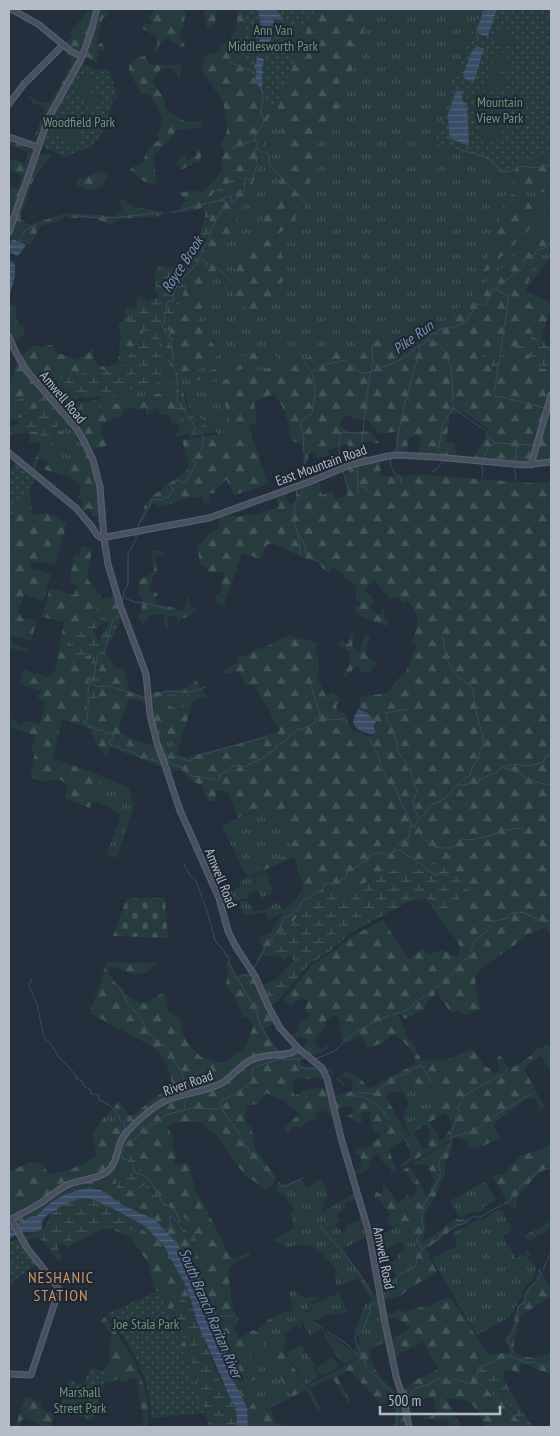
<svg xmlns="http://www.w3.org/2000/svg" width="560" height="1436" font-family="'PT Sans Narrow',sans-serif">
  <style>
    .grass { fill: url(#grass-tufts); fill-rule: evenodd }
    .forest { fill: url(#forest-firs); fill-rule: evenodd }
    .wetland { fill: url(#wetland-marsh) }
    .cemetery { fill: url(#cemetery-stones) }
    .park { fill: url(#park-dots) }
    .pitch { fill: #263c3f }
    .water { fill: url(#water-rules) }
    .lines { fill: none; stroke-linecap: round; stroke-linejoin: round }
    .stream { stroke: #394c67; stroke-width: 1 }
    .secondary-casing { stroke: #565f6c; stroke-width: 7 }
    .secondary { stroke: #465061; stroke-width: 4.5 }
    .labels { text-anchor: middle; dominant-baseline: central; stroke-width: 4; stroke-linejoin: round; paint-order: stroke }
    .park-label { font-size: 14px; fill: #6b9a76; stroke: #1d2633 }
    .street-label { font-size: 14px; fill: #b4bcc9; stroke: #1d2633 }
    .water-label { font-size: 15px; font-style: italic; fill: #7c92b1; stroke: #1d2633 }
    .quarter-label { font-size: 16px; letter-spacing: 1px; fill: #d59563; stroke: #1d2633 }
  </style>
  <defs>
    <pattern id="grass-tufts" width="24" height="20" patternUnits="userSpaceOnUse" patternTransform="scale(1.25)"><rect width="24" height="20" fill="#263c3f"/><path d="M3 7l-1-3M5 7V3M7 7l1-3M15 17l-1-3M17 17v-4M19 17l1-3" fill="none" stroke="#435659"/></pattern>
    <pattern id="forest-firs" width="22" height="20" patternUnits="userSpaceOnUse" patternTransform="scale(1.25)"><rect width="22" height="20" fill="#263c3f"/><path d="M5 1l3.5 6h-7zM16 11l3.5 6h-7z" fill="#435659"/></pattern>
    <pattern id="wetland-marsh" width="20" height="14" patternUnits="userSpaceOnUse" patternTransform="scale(1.25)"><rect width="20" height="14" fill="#263c3f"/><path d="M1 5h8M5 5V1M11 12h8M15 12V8" fill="none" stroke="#435659"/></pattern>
    <pattern id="cemetery-stones" width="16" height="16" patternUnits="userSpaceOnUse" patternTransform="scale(1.25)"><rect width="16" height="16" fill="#263c3f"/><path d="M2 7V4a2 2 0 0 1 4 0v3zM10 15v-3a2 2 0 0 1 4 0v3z" fill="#435659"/></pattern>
    <pattern id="park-dots" width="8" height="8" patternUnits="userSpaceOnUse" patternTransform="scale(1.25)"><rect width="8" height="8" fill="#263c3f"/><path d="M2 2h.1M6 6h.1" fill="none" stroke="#435659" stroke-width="1.8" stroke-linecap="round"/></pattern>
    <pattern id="water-rules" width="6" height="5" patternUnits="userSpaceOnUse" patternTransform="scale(1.25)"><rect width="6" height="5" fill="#394c67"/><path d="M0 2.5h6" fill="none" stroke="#53647b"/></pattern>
  </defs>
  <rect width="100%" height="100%" fill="#242f3e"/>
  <g class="grass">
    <path d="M371,9h108l-44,134 54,18 4,2 3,6 5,-1 2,2 15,-11 28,34 2,20 3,-2v11l-106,99 -75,21 -175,45 4,6 16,-6 7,7 12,39 -16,2 -5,-9 -21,-12 -9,-24 -4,1v-12l-2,-5h6l28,-9 -14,-41 18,-52 3,-4 1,-5 37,-87 12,-58 4,-2 2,-5 2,1 5,14 4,38 -5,19 -5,9 -8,9 -11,42 -6,5 -16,8c0,7 4,14 -2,20l2,9 -1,6 29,17c3,-5 5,-9 11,-10l2,-3 -3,-56 24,-17 -1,-6 8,-3 13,-69 13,-15 24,-78v-6l6,-1 1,-2zM278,360l-91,19 42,-11 4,-3v-4z"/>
    <polygon points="551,244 551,255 525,291 534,262"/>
    <polygon points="171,376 173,393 164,392 76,414 72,417 77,411 98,403 95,400 167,380"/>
    <polygon points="66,418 77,433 88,454 79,459 86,464 98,490 99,507 96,494 86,469 50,465 48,466 46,460 52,455 51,452 39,449 41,444 61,452 59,430 55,430 55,428"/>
    <polygon points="189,693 186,705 180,710 156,701 163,695"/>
    <polygon points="159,720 176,746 168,754 163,754 154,731"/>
    <polygon points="101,776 129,788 134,806 117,858 107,854 120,818 118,812 98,802 92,803"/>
    <polygon points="270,804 294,849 293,852 246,875 222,826"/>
    <polygon points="264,871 266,872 273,892 272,894 262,898 258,890 250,893 248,898 234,901 233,897 228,898 227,892 241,887 239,882 252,876 257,889 254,876"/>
    <path d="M240,901h8l6,11c14,-2 13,-4 24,-10l6,10 -15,8 -4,-8 -19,4v-2h-3l-2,-5h-1z"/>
    <path d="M403,1082l28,4 10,19 -35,20c-6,-13 0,-12 3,-22l-7,-12 -1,-7z"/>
    <polygon points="114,1107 130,1126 123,1133 105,1117"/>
    <path d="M301,1178l3,7 5,3 7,-8 6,-1 7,19 -4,2 -3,12 32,-18 1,5 -10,4v5l-8,7 3,5 -5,5 9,8 4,-8 13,-6 5,18 -23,12 36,52 8,40 -18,9 -2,-17 -1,3 -7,-1 -5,-3 11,-28 7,-4 -14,-22 -22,9 -1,-19c-17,-17 -23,-30 -48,-20l-14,-8 21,-12 -3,-14 3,-6 -13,-15 -6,-3 4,-8 6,3z"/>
    <polygon points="485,1182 496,1200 483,1207 484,1211 483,1211 469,1213 460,1218 450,1201 484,1182"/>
    <path d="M497,1210h3l3,2 10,18 -10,6 13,23 8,-5 1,2 2,-1 -2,-4 2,-2 4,6 -3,1v3l4,2 4,7 -2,9 -10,11 -3,10 -6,9 -1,5 -3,1 -2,4 -32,18 -2,-2 -22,-38 -1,-3 -2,-2 -17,-30v-2l23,-12 1,-5 -4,-6 1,-3 10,-4 1,1c4,-7 14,-11 22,-11l1,-2z"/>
    <path d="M405,1221c2,6 6,11 4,18l2,4 4,-1 4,8 -4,8v6l-8,11 -9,6 -4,8 -12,8 -2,-8 6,-3 11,-11 -3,-3 -3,1 -2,-10 9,-4 -1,-5 8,-3 -2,-7 -3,-2 -14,7 -5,-15 7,-2 5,-4 1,1v-2z"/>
    <polygon points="294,1290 298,1295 301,1297 322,1297 308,1304 309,1309 299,1317 312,1310 309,1305 339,1293 347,1311 340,1315 339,1313 333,1315 328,1313 311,1322 317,1325 321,1330 310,1336 305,1327 306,1326 305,1326 299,1318 302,1326 299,1328 296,1324 285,1335 287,1342 283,1349 279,1348 267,1358 292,1397 259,1413 246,1390 251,1381 259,1376 258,1369 244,1347 254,1341 264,1353 260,1339 282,1320 285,1312 291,1312 293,1306 289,1292 290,1291"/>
    <path d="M324,1331l31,23 2,4 -14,6 -4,-5 3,-3 -4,2 -6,-9 1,-1 -3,-1c-2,-5 -7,-10 -6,-16z"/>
    <polygon points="301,1345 315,1365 313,1367 319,1377 306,1385 286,1353"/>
  </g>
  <g class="forest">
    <polygon points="89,9 94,9 87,33 80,52 66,42 72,36 70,33 87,12"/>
    <polygon points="101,9 108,9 106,11 110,15 103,18 96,43 102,43 106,51 99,50 96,62 85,56 96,30"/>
    <path d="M162,9h21l2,3 -1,13 -4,7v5l5,9 -1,2h-4l-2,-4 -5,-1 -5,-4h-4l-2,4 -2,-1 -3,11 -5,-3c6,-3 7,-9 4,-15h-4l-4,-4 -4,-1 -2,-5 11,-1 -4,-6 4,-7z"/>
    <polygon points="204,9 215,9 217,16 213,26 210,28 207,28"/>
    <path d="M237,9h134l-11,33 -1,2 -6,1c0,7 1,11 0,18l-19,58 -5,8 -13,15 -13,69 -8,3 1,6 -24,16 6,3 2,3 5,33 -12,21 -4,1 -7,9 -5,3c-10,-3 -23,-5 -24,-19 -1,-5 0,-10 -1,-16 6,-6 2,-13 2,-20l16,-8 6,-5 11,-42 8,-9 5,-9 5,-19 -4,-38 -6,-14v-15l-4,-6 1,25 -4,2 -12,58 -37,87 -1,5 -3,4 -18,52 22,28 -8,13 -28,9h-6l-8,-45 23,-58 12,-11 -1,-6 9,-21 -3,-19 3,-9 5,-7 -4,-5c-9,20 -17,16 -36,20l9,-13 -9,-8 27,-1 19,-21 -3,-8 5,-10 -4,-7 6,-14v-8l-4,-21 -21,-31 3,-16 11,-2c3,-7 10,-10 15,-16 6,-7 7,-19 6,-28z"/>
    <polygon points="67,51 76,58 73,68 52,105 40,131 38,135 34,137 45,111 43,107 33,102 29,98 29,96 41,103 50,102 66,76 65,73 71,66 71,59 68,56 66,52"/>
    <path d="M145,56l5,9h25l6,-2 -1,19 -3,-8 -6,-6 -10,1 -8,11v3l11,15 2,12 20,12 14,-1 3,6 -27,3 -6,9 -15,15 -2,5 4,22 -2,4c-10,-2 -18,-7 -25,-16l13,-7c3,-11 7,-16 16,-22l-2,-4c2,-4 4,-9 5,-13 1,-7 -8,-22 -12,-28l-10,-2 -11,-24v-4l8,-7z"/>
    <polygon points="551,138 551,211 548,213 542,209 546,193 512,182 518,159"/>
    <polygon points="9,140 33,150 9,223 9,188 13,187 18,189 22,176 10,170 9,168 9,162 13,159 25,163 28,153 9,144"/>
    <polygon points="197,149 200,150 201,158 199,163 194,162 191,166 187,166 184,169 179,168 180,165 177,165 177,162 185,155 187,160 196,156"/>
    <polygon points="42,154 50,154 52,155 34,178 20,219 29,225 67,213 115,216 122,210 119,199 123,199 134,207 164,212 161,216 119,219 111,225 94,218 69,218 67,215 58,221 40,226 30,245 9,237 16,218 18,218 36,159 39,155"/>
    <polygon points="99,171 105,173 107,175 103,186 90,191 77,185 77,178 85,178"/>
    <polygon points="508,192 528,202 540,219 481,277"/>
    <path d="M551,221v23l-17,18 -8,29 25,11v5l-10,33 -3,-6 -9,12 -14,6 -5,7 -7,-3 -19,1 21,6 14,-2 4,-9 4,-1 15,18 9,-1v22l-9,33 9,-25v62l-32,4 -46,-5 16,-29 -25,-18 -14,2 -4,28 8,1 3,15 -38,-3 1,-16 -4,-4 -8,4 -1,16h-11v-23l-15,1v2l-14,-15 -14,-1 -2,-4 -6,1 -4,4v7l11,6 18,-2 9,12h-6l-1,-2 -8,2 3,16 14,-1 -1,18 48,-1 102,8 21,-1v452l-7,-6c-10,4 -23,8 -29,17 -11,8 -35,21 -40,33l2,17 4,15 -17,5 -7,-5 -6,3 -15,-22 -2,5 -9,9v4l-20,10 -4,-5 -3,1 9,21 8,10 2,7 5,7 5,1 11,-2 7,1 22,-9 7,-1 10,16 5,2 4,6 7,-4 -3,-12 3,-3 9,15 24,-16 1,-4 17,-6v28l-10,-16 -15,10 -2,3 17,32 4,5 -4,5 -6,-12 -7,-1 -34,25 -1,3 7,12 -26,12 -13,-12 -5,-1 -56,31v-3l11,-8 -5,-16 -2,-1 -15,8 3,11 5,10 -7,4 1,-5 -8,-6 -7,-10 -7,11 1,6 -17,6 -1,-3 9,-4 1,-4 -2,-9 -5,-1 2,-6 6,1 8,-3v-2l10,-8 -1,-4h-6l-4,-14 1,-7 -10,2 1,9 -4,1 -6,-5 -6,-2 9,-3 -4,-8 -16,4 -3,-12 20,-6 1,-11 -11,-4 3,-4c15,1 14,6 24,16 7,-1 11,-6 18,-10 5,-3 10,-4 15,-7 5,-2 10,-6 14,-9 -4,-14 -12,-21 -23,-28l-10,9 -16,5 -6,-12 -17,7c-4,-8 -3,-16 -5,-25l-6,-3 -9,8 2,5 -9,8 -2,8 4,4h5l4,-3v4c-10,6 -16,8 -27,1l7,-9 -8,-5 -7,5 -6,-6 10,-3 3,-9 13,-10 -7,-1 -1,-3 3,-8 -4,-3 -6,2 -7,7 -7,-8 28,-34 25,-16 17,-14 29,-15 25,39 15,-10 6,5 13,-4 16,7 2,-8 -2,-7 -19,-24 28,-25 -10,-14 -8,-16 -24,10 -49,4 -36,18 -14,-5 -18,11 -20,28 -5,4 -2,-4 -2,5 -20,26 -2,-1c7,-12 6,-9 2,-21l13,-6 4,-10 10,-14 16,-16 1,-8 -9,-27 -50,22 2,-4 47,-23 1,-3 -24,-45 -32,14 -10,-27h-11l-3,10h-6l-6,-16 -11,-4 -9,-11 -12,2 -2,-9 -5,-9h5l8,-8 -17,-26 -5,11 -4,-38 37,-5 8,-9 13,19 -9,-1 -6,5 -16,50 2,3 5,3 57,-15 39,-12 -26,-47 -7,2 -10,-15 -10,3 -3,-2 8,-7 7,-2 -2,-6 9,-1 13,-10 2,4 15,-9 15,-7 1,2 25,7 -2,13 4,1 -1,22 8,17 7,-4 6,5 1,5 -4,4 2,5 7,2 6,17 22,7 4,-14 -18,-17 1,-9 27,-4 16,-20 2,1 12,-29 -5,-2c6,-22 10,-24 -5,-42l-3,2 -6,-6 -8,2 -15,-18 -11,8 12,12 -7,6 9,8 5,-7 2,4 -1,5 6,6 -5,3 -29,-12v-8h4v-4l-4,-3v-13l-23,-19 -5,5 -9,-7 1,-2 -18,-6 -28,-13h-6l-3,3 -5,12 -18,-6 -18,52 -7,-2 -1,-7 6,-7 -1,-8 4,-3 -2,-7 -14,2 -3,-6 -6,-3 -3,-20 6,-2 8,-11 8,-2v-14l6,-3 12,5 12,-3 1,2 29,-9 -3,-11 10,-3 3,11 7,-1v-16l22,-8 4,16 11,-4 2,8 12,-3 -2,-17 6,-15 -3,-20 -20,6 1,6 -12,2 -1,-7 -8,2v8l-6,3 2,-4 -3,-16 -9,-3c-4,-17 -6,-35 -19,-47l-19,8 3,22 -9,1 20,59 -34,11 -8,-16 -12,14 -6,1 3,8 -6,2 -4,-7c-15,-1 -28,7 -43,10l-1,-4 -7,2 -8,17h-3l6,-17 9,-10 34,-26 1,-6 -7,-23 8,-1 -1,-5h-4l-8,3 -1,-3c4,-3 4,-6 2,-10l-5,-1 -3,-2 1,-4 -5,-3 -7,1 1,-5 -4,-2 -3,1 -2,5 -5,1v-8l-9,3 -6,-3 -7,3 -2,6 -13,4 -7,6v9l5,11 -16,3 -4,-10 -15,-22 4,-3 88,-22 9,1 1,12 17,27 3,3 -3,3 43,-5 -12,-39 -7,-7 -16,6 -4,-6 175,-45 75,-21zM188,693l-2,12 -6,5 -24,-9 8,-6zM403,1082l28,4 10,19 -36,21 5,8 -2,2 -22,-39 4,-5 12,-1 -1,-7zM445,1113c11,11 5,15 -2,27h-3l-10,-18zM426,1125l4,9 -2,6 1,6 -1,3 -5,-1 -10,-16z"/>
    <path d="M9,304l8,2c-4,10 0,17 8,22l-3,9 -8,6 -5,-14z"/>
    <path d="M136,307l4,18 3,5 1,6 -22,29 -17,5 -15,-2 -10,6 -8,-2 -27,16 -15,-17 -9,-15 13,-11 9,2 10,-3 2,8 23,8 15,-11 1,11 5,6 9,1 10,-5 3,-28 -3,-9c7,-5 7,-8 7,-17z"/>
    <polygon points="156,323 160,324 171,376 167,380 157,332 154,334 149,330"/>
    <polygon points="269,347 279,360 191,382 187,379 226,365 229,368 233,365 233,361"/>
    <polygon points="17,361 29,379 40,391 26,393 20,399 10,403 9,405 9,389"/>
    <path d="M183,390c1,7 4,19 9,24 7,7 18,9 24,17l-3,1c-14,-10 -34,-23 -34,-41z"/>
    <polygon points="34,399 37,405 37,413 9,421 9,411 10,412"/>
    <polygon points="19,424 25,431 39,432 44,439 44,445 28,441 31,438 30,435 26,433 9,435 9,427"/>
    <path d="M55,430c9,0 11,7 12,15l-6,8 -9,-4 -2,-2 3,1z"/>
    <polygon points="40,449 51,452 52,455 46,460 39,458 34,472 30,469"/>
    <polygon points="86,452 92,463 98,490 95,488 86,464 83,461 70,456 70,454"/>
    <path d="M66,458c6,2 13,3 17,8 10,11 17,42 18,57l-4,-2 2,-2 -2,-4 -3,2 -6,-9 -6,5v-14h-4l3,-12c-10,-11 -22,-14 -36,-17v-3l11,-7z"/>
    <polygon points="30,491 31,507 34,515 47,513 67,523 55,565 31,561 31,568 51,574 43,601 24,595 21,604 18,610 22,618 37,621 31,641 10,635 13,645 28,649 27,652 9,648 9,515"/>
    <path d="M82,545l10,4 -5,29c5,8 11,13 15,21l12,-3 4,14 -5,10 -7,2 -1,-12 -20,-11 11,6 2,6 -4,11 -22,13 10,22 9,-3 1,34 -5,14 1,17 2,-9 7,-3 2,-21 -3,-15 2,-12 8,-5 11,15 7,-2 5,24 18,7v5l-18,-5 -10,27 1,8 18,8 17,5 8,19 -3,1 -50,-19 -3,9 -11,-12 -5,-15 -27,-10 -3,3 -8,36 48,18 -11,32 -25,-9 3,-13 -7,-6 -20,1 -11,-4 5,-25 -4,-2 4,-14 -26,-10v-9l12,8 4,-4 15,3 5,-22 -7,-4v-2l4,-5 -22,-7 4,-14 24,7 7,-6 9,-49 -22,-5 8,-29 24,7 3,-9 -6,-3 -1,-6 4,-22 5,2z"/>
    <polygon points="151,549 155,551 164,551 164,554 155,556 157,572 152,578 152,582 149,590 151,592 158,593 156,598 156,604 175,608 177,610 182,611 186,607 187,598 189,598 191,608 197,609 196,612 192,613 190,616 180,619 180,622 179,622 176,616 171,616 168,618 168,629 165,628 164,618 165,614 151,615 143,624 138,616 141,612 143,599 138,593 140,588 138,581 154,572"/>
    <path d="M351,632l3,1 -2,12 5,6 3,1 5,-18 5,2 -5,18 12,10 -4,3 -2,6 -2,-1h-8l-2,-6 -4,1 -9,11 -4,-3c9,-9 8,-12 7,-24l-10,-5 1,-7 7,5 2,-1z"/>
    <path d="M107,962l50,1 -11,10 -12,2 -25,-10c-4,21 12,15 17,30 20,11 18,10 36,-2l3,1 3,17 12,7 3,17 6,10 12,12 15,5h11l5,-6 13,-8 8,-21 -5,-10 -5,1 -9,-22 -9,-10 3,-10 -2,-13 3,-1 8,14 12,-4c10,16 15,35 24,52l-9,5 15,24 -28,6 -30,24 -54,16 -37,27 -16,-19 5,-6 10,14 3,1 21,-17 20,-14 -7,-22 -11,-15 -65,-35z"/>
    <path d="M298,1052l6,6 -4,3 2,5 16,1 6,7 3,6 -14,-3 -8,3 -3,-3 -10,4 2,15c15,-9 16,-9 33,-7l8,32 -12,-11 -7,3 1,6 -12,3 -2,5h-12l-3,8 -3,-8 14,-13 -16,-14 -17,-7 -8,11 -11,1 -2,10 2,10 4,1 4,23 20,27c1,7 -4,12 -11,13l-10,-8 -7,-4 -15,-18 -17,-26 -5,-2 -9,-9h-25l-8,5 5,13 -1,8 4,6 -2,9 5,1 9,-1 8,28 9,15 25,51 7,1 12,-7 1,4 -19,10 -3,6 5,40 5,7 -3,12 4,8 15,-8 2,2c9,-9 17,-18 29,-20l-3,8 -22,19 8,11 -4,3 -10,-12 -10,6 14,22 1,7 -2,3 -6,2 -5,9 13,23 11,-5 6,15 15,4h-43l-1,-20 -17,-33 -6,-26 -47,-105 -23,-24 -16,-8 -4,-10h-7l-2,-8 2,-4 19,-2 7,14 27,22 2,8 13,14 4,16 4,-2 -16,-39 -25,-19 -5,-11 -16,-18 -13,-10 -11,31h-3l-4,-8 -9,5 -2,-2c-22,2 -33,2 -50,16 -5,4 -8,6 -11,12l-20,8 -2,-3 48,-32 11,-5 21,-5 15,-9 4,-4 7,-23 4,-8 31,-27 19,-9 45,-13 30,-24 15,-4z"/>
    <path d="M105,1117l18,16 -6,11 -3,16 -7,9 -10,7 -20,3 -19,9 -14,11 -14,5 -11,6 -7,13 -1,4 -2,1v-56l21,-10 12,2 7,10c17,-1 33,-9 47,-18l-3,-24z"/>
    <path d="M452,1141l1,2 -4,13 -4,6v12l-8,19 -13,23 2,11 -4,15 1,1 32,-24 1,-2 3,3 10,-2 -1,4 -16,8 -26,19 11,23 -30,18 -5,5 -20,6v-4l4,-3 1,-4 7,-1 4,-8 9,-6 8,-11v-6l4,-8 -4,-8 -4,1c-2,-4 -1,-6 -1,-10 0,-4 -3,-8 -5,-12l-11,6 -3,-1 -4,-6 3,-5v-3l-7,-5v-4l-8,-5v-4l2,-2 4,2 2,-2v-8l2,1 13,19 9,-9 3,2 4,-2 3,-4 -1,-4 -7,-9v-5l-6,-3 7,-4 16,29 2,1 6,-16 -7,-16 -13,1 -1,-2z"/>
    <polygon points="551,1144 551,1165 536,1176 517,1196 516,1209 508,1204 504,1205 506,1199 492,1176 503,1174 521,1155 541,1150"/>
    <polygon points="551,1221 551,1229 528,1241 524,1236"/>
    <path d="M134,1224l14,10 3,-2c19,19 35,46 40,73l-7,-7 -12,11 17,43 16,61 -45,-122 -4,1 -9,-31 -17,-24 -18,-8 25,2 2,1z"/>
    <path d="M539,1268l12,21v7l-30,20 -7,26v8l5,6c11,2 23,3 32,-4v23l-29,-12 -3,3 1,8 -8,-4 -8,1v9l-15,-18 11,34 16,18 -1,3 11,10h-40c-10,-23 -16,-29 -41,-29l5,7 10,21 -10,1 -1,-5c-6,-3 -11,-1 -16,-4l-8,2 -1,-3 12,-4 -1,-12 -3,-3h-7l-16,11 -5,-19 11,-10 15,-6 8,-6 -15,-26 -27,14 -4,-17 18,-11c-7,-7 -11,-10 -21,-10l-3,-3 9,-2v-2l3,-1 5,2 22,-6 2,2 22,-12c15,19 25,40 40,59l20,-3 1,-3 -4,-6v-6l6,-5 5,-25 6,-6 4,-12 9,-8z"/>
    <path d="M105,1316c24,35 47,67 43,111h-15l-1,-2h12l-7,-45 -5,-2 -7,5 -8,-4 -8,5 -4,-2 -1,-8 7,-19 -3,-2 4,-18 -9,-11 -3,-1z"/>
    <path d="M367,1331c2,14 2,31 11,43 6,8 13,11 19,21l1,-1 5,16 4,17h-15c6,-11 4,-16 -1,-27l-10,4 -32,-34 -12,7 14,24 -3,2 -16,-26 -22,11 11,21 -3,2 -12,-21 -14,7 -25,-39c3,-5 7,-8 12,-10l4,1 2,5 20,31 2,1 50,-27 -3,-9 6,-8 -1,-7 6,1z"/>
    <polygon points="25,1396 41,1403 41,1409 53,1414 54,1417 50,1427 41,1427 36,1422 25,1418 21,1421 18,1427 15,1427"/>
  </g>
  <g class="wetland">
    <path d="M234,179l2,8 -19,11 -5,7 -3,9 3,19 -9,21 1,6 5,7h-12l-5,4 -23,58 10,50v19l12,17 22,17 -2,1 -17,2 -3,-3 -17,-27 -2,-25 -11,-55 -5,-2 -7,7 5,4 3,-3 10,49 -65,17 -6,-1 -10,3 -4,-3 -9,5 -2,3 24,-4 3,3 1,5c-13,-1 -18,-2 -27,9l-27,-29 27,-16 8,2 10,-6 15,2 17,-5 22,-29 -1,-6 -3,-5 -5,6 -5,-4 -1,-13 7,-7 1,-12 11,5 10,-3 -1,-6 -4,-3 3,-1 -1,-17h3l-1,-5 13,3 16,-1c2,-20 20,-35 19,-56l-3,-3 7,-5 4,-10z"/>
    <path d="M533,332l5,2 9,11h4v23c-10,2 -15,-1 -22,-7l1,-6 -4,-4 -3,1 -4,9 -14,2 -12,9 -3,-14 -7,-1 5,-6 13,-3 3,8 6,3 5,-7 -1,-6 15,-1z"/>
    <polygon points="40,391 65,419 55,428 53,448 44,445 44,439 39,432 25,431 16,420 37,413 37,405 34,399 23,410 9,411 10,403 20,399 26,393"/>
    <path d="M85,595c3,0 7,-1 9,0 10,3 12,18 12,27l-13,8 5,11 2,-1c3,-12 13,-20 18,-30l3,7 -10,24 -6,4 1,9 -8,5 -2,12 6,10 -3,5 -2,21 -7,3 -3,11v-19l5,-14 -4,-7 3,-7v-19l-9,2 -8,9 -8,-18 6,-13 22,-13c5,-15 4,-15 -9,-23z"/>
    <path d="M434,860l15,3 8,16 7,2 5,9 -30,28 -13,-20 -20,5 -52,28 -29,24 -16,9 -23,28 -8,9 -8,5 -8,-21 12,-4 20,-20 -3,-5 -7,4 -6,-5 -16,1 17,-22 2,-6 2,4c12,-7 15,-21 24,-31 6,-5 17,-10 25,-13l8,7 66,-31 19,9z"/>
    <polygon points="131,1146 138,1149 141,1172 157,1190 162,1201 187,1220 201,1248 203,1259 199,1262 195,1245 182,1231 180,1223 152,1201 146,1187 143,1186 136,1192 127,1189 125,1193 127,1201 134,1201 138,1210 137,1211 124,1206 101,1190 110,1184 114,1193 117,1193 115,1176 125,1171 128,1162 126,1154"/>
    <path d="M82,1198c19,2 56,20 69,34l-3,2 -12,-9 5,9 -4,-3 -34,-3 -13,8 -13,5 -9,7 -6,-5 -5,4 6,11 -5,3 -19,-24 -15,4 -2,-6c9,0 19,-1 24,-10 3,-6 3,-9 8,-14 7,-7 18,-10 28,-13z"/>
    <polygon points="184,1297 191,1305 220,1381 224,1385 236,1410 237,1427 209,1427 189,1352 172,1309"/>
    <polygon points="489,1362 504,1380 514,1398 533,1427 526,1427 515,1416 516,1413 500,1396 498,1398 482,1386 476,1376 479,1368"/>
  </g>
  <polygon class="cemetery" points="127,898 165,898 168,938 113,936"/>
  <g class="park">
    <path d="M248,9h67l-41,102 -7,-7 -18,-38 -16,-14c14,-13 13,-25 15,-43z"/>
    <path d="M479,9h72v135l-2,6 -46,20 -2,-2 -2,2c-4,-2 -5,-7 -10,-9l-54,-18z"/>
    <path d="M82,63c6,6 17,8 26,6l8,21 1,8h-3c-5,13 -10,40 -22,47 -9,6 -20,8 -30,13l-5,-5 -15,-7 12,-30z"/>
    <polygon points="15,461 35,477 28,494 9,518 9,479"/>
    <polygon points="18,1239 37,1264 9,1285 9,1243"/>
    <path d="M160,1290l45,123 -53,5c-1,-9 -2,-18 -4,-27 -6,-30 -23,-53 -41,-77z"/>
    <polygon points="90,1367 108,1373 92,1421 60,1408 69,1380 84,1385"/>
  </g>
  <g class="pitch">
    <path d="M295,26l10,1 -7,20 -21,-6c4,-9 8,-13 18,-15z"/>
    <path d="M504,30h2l10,11c-7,7 -16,6 -22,-1z"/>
    <path d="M496,49c10,4 15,12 12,23l-16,-5z"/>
    <path d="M491,72l15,5c-3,10 -11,14 -21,12l4,-16z"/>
    <polygon points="81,75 94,78 89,94 95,93 101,94 97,107 94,108 84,106 84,99 75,96"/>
    <path d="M480,92c13,0 22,8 23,21l-21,3 -2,-2z"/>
    <polygon points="59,114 70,119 61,137 50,132"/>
    <path d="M504,120c1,14 -7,23 -21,24l-2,-23z"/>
    <path d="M75,129l6,2 -3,12 -4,2 -11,-3c0,-7 4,-12 12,-13z"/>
    <polygon points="331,1358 334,1359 338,1364 337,1368 321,1376 316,1368"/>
    <circle cx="80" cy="1401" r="13"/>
  </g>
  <g class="water">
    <path d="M257,9h19l7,10 -2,2 -7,-2 -2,9 1,7 -8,17 -8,-3c5,-9 5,-31 0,-40z"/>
    <polygon points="484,9 497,9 488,36 478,34 477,31"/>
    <polygon points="477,47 484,48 474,82 465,79 463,76 471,52"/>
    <path d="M258,57l6,2 -2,9v23c-4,-5 -9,-13 -5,-18l-3,-6z"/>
    <polygon points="456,91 462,91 462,102 467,103 469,146 450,138 448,115"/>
    <polygon points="12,239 25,244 26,245 18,256 9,252 9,247"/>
    <polygon points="9,259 15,264 15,276 9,298"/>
    <path d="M358,709l8,3 10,10 -2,5 1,6 -2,1c-9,0 -23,-6 -19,-17 1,-3 3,-5 4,-8z"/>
    <path d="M90,1188l11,2 23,16 30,13 23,24 13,22 24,61 10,22 6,26 17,33 1,20h-11l-1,-17 -9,-19 -30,-69 -10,-34 -23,-42 -19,-20 -33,-18 -21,-9 -9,-1 -17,6 -19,12 -4,6v7c-9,7 -12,1 -21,4 -4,1 -9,4 -12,6v-11l23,-12h5c16,-18 29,-24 53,-28z"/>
  </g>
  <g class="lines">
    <g class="stream">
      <polyline points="478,42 476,35 480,21"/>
      <polyline points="476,48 476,45"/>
      <polyline points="229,62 257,73"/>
      <polyline points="450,138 448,115 456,91"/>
      <path d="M450,143c12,13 37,8 47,23"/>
      <polyline points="256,148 263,152"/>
      <polyline points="231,149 254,140"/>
      <polyline points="265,152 269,154 269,162 270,165 305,203"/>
      <polyline points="500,170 504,172 509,172 522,166 535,168 550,165"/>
      <polyline points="170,213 220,200"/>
      <path d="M72,216c11,-1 21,3 32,2 19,0 38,-4 57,-5"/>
      <polyline points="20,236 27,229 36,225"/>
      <path d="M199,258c15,9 22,11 34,25"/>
      <polyline points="497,290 509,296 494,394 495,396 502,397 545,408"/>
      <polyline points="454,317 463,323"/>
      <path d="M428,340c3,1 8,3 11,5 16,12 13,45 14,63l33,23 1,5 8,7 39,2"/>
      <path d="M312,373c6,-9 24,-10 34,-13 7,6 11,14 21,13 12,-5 26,-9 38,-16 6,-4 12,-13 19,-13l7,-10h6l2,-5c13,-1 17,-2 29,-8v-4l4,-4 3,-8 5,-1 4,2 2,-2 6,-14h5l-1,-2 27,-21v-5l3,-4 7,-2 5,-7c7,0 11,-2 13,-9"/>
      <polyline points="364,421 369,380 373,363 372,345"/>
      <polyline points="395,453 398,445 397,441 404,406 419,353 420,346"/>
      <polyline points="443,455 438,449 441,437 442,426 453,408"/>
      <polyline points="391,458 390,463 394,473 400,477 401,483"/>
      <polyline points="360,459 364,423"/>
      <polyline points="483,459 488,448 494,444"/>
      <polyline points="514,462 516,458 516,444"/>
      <polyline points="481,463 483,471 482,477"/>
      <path d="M342,465c-4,-7 -4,-25 -1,-33l21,1"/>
      <polyline points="357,465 358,494"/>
      <polyline points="514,466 516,480"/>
      <polyline points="343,471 349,491"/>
      <polyline points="431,472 438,468 443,460"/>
      <path d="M303,482v-11l-1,-3 5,-9 -4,-9 1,-12 -4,-14 3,-5 9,-5c2,-12 6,-30 -1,-42 -1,-3 -5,-7 -7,-10"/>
      <polyline points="358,485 365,488 367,492"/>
      <polyline points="303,487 302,493 295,503 294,521 298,535 303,541 307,557 318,561 323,566"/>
      <path d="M137,529c4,-12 12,-17 15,-30l10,1 3,-3 3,1 5,-8 -3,-6 9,-4 4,3 3,-1 10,-19 -3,-3c7,-8 13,-14 10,-25l-7,-6 -5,-9c-6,-3 -5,-5 -7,-10 -2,-3 -5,-6 -7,-8 0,-12 3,-28 -6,-37l2,-5 -2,-17 1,-2v-2l-3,-1 1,-3 -3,-2h-2v-4l-3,-2 2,-3v-4l2,-2 -3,-3 3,-3 1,-10 6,-2c0,-15 13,-25 22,-34 4,-5 4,-10 9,-14l-2,-3 2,-4 5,-2 1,-3 -1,-2 5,-14 11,-20 -1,-3h-3l-1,-1 11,-4 1,6 4,-2 2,-4 6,-5 1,-13 7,2c2,-5 3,-10 6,-16l-3,-7 -1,-1 -1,-3 4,-8 -3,-9 10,-13 -3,-12 2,-14 -1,-6"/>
      <path d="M298,536c3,6 1,15 3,20"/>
      <polyline points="125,598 134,602 146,603 171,610"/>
      <polyline points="122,605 124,591 128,584 128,554 136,540 136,532"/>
      <path d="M120,608l-3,10 -4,2 -4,12 -3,16 -4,5 -2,-1c-5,8 -4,16 -6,25l-3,2c-3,12 -5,16 -1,28l-2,3 -1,10 -4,3 5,1 3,3 2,-1 3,4h7l2,3 4,-1 2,2h2l1,1 -5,8 5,4 3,-2 5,5h7l10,6 22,6"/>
      <path d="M92,680l3,6c4,1 8,0 12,0 9,2 31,9 39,13"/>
      <polyline points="310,683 320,714 320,717"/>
      <polyline points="150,697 157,697 165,691 190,692 206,687"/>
      <polyline points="408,709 385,713 397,743 397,750 409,768 412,770 411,774 417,791 413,802 414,807 418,817"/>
      <path d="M370,740c2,4 4,7 6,11 6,10 6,30 19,35l6,17 7,12 4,12"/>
      <polyline points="164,755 172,755 189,761 200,755 266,737"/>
      <path d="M166,762l2,-1 5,4 10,3 9,8 27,4 1,-1v-5l8,-3 3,-4 8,-2 5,2 21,-10 3,-4 6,-2 3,-6 10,-5 1,-3 10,-8c6,1 12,-4 18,-7l-1,-3 5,-2 13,3 14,-2"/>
      <path d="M505,768l15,5 7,7c8,-1 14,6 23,4l1,1"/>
      <polyline points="458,786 478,782 484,777 495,773 501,768 514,764 528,766 543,762 545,757 551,754"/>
      <polyline points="413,826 424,839 435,847 442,848 452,848 463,839 469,840 489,836 504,830 521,828 526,833"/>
      <path d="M393,852l7,-2 10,7h3l5,6 4,1c6,8 7,8 16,11 4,-3 8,0 12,3"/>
      <polyline points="184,864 190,876 196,881 202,897"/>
      <polyline points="203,900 207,910 215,941 225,952 225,955 228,956 229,959"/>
      <polyline points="491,922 508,918 510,914 518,912 526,913 528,915 542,921"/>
      <polyline points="545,922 551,920"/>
      <polyline points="546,923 551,928"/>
      <path d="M471,951c1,-11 10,-15 17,-21l2,-5"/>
      <path d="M229,960c0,7 5,10 6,17l3,1"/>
      <path d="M253,970l14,-25 10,-12 8,-16 5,-1 6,-7 2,2 1,-2 2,-7 21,-13 3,-6 9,1 12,-7 1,-6 10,-4 4,-5 6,-1 3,-6 12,-3 6,3 5,-3c2,-7 10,-11 16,-14l1,-11 6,-2c1,-5 3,-9 8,-10l5,-9 15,-7 7,-6 1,-3c6,-5 11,-13 18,-14l2,-8 8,-11 -1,-5 4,-7v-9l-7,-23 -3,-24c-3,-6 -8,-6 -12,-10 -14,-10 -16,-27 -18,-42"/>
      <polyline points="251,973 248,976 242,975 238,979 256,1011 260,1024 269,1041 276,1049 276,1052"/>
      <path d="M32,978l-3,8 8,18 7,34 7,6 7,12 19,20 -1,3 6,2 3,6 6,3v4l7,1 1,5c10,3 18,10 21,20l4,2 1,9"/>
      <path d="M111,978l10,12 7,14 15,17 2,7 13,15 3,2 3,-1c4,4 5,9 8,14 9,12 13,18 14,34"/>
      <path d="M434,988l2,-2 2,1c3,-3 7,-5 10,-8 7,-7 11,-18 21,-21l1,-4"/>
      <polyline points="393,1015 409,1009 415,1002 427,995 432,990"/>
      <polyline points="298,1059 300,1068 320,1069"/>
      <polyline points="315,1059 323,1056 336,1050 349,1036 368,1025 390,1015"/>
      <polyline points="277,1060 307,1058"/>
      <polyline points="325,1070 330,1070 333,1075"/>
      <polyline points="337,1078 345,1086"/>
      <polyline points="350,1093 353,1096 359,1092 373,1094 394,1078 410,1072 412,1068 415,1068 421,1065 431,1082"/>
      <path d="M357,1096c15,3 23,10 32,23"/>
      <polyline points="221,1108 243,1139 244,1145 247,1146 249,1151 274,1178"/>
      <polyline points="184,1109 186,1098"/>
      <polyline points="452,1138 458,1135 469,1133 483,1125 498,1114 532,1093"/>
      <polyline points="451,1139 451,1133 452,1133 454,1126 455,1125 456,1116 460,1111 457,1109 462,1102 463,1096 504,1073 509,1067"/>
      <polyline points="280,1186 284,1187 303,1178"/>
      <polyline points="504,1204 508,1203 523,1183 534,1176 538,1171 551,1168"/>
      <path d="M319,1224c5,9 13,16 20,24 12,14 24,29 32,45"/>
      <path d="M163,1230l6,-2 2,-3 -2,-7 1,-2 8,6 2,-1c-3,-8 -8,-15 -17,-17 -5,-10 -10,-23 -20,-29 -2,-1 -6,-1 -8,-3 -2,-2 -2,-8 -3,-11l-9,-2 -2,-6c4,-4 4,-9 8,-13l4,1 10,-10 5,-1 1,-5 7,-2 9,-8 28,-7 25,1 2,-2 1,-6c11,-7 23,-10 32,-21l-1,-10 2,-3 20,-6 3,-1 -1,-3"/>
      <path d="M422,1250l-3,-8h-3l2,-5 2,-2 -1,-3 1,-2h3c0,-6 -2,-10 -1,-17l1,-1v-6l8,-12v-2l3,-2 4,-11h1c2,-5 2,-9 -1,-13 2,-7 4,-12 10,-16l3,-9"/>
      <polyline points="543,1270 547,1261 549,1259 548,1257 551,1253"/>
      <path d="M382,1298l6,-3v-9l3,-1 7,-10c3,-1 17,-7 18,-9 1,-3 0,-6 1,-8 4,-8 13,-17 21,-18l2,-5 4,-2 1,-2 3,-2h5l3,-4 8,-1 8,-7h8l22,-12"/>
      <path d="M379,1299l-7,5 -2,3v5l-7,17 -8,8c1,12 10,18 10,29l15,14 3,5c4,2 10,6 11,11l2,1"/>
      <path d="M205,1301c10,2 7,11 13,16l16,-2"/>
      <polyline points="313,1322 323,1329"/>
      <polyline points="328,1332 344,1342 354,1352 362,1355"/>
      <path d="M511,1356l2,-5 -3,-3 1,-3 -4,-6c8,-9 12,-21 11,-33l6,-3 1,-3v-5l5,-8 5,-4 7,-11"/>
      <polyline points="547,1365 551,1360"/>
      <polyline points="397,1398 399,1407"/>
      <path d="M406,1401l8,-11 5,-3 9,-2 10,-6 13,3 4,-3 17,5 4,-4 3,-13c4,-2 8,-2 12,-4 4,-1 6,-5 10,-7 4,-2 22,5 27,7l5,-2 8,6 6,-1 4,3"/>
      <polyline points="396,1427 398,1409 402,1404"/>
    </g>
    <g class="secondary-casing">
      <g id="secondary">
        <polyline points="11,9 38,24 71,51 82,57"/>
        <polyline points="9,104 24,84 63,45"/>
        <polyline points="9,137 38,147"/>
        <polyline points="9,232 48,119 82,57 92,29 97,9"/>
        <polyline points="9,337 16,353 26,370 76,428 84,441 93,460 100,487 104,539 108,564 120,605 146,674 150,715 157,743 165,765 179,808 219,898 228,931 236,947 255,976 269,1008 280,1028 299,1049 322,1068 327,1078 341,1138 369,1233 385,1323 396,1376 405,1405 409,1427"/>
        <polyline points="9,453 76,508 92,527 97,535 101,538 209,518 309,482 350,465 388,456 397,455 436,457 524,465 551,462"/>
        <polyline points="531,465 551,395"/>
        <path d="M9,1221c12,-8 25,-13 36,-21 8,-6 14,-11 22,-15 13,-6 28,-5 40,-13 13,-11 8,-28 20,-40 12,-13 28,-28 45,-34 16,-5 33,-7 48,-14 10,-5 17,-15 26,-21 13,-9 30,-7 45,-10l3,-2 3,-4"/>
        <polyline points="9,1374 31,1375 59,1290 57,1286 27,1248 11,1219"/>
      </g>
    </g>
    <use href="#secondary" class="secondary"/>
  </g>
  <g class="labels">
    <g class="park-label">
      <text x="273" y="30">Ann Van<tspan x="273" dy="16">Middlesworth Park</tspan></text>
      <text x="500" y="102">Mountain<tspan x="500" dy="16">View Park</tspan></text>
      <text x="79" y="122">Woodfield Park</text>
      <text x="146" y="1324">Joe Stala Park</text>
      <text x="80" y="1392">Marshall<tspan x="80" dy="16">Street Park</tspan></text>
    </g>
    <g class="street-label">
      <text transform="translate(63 397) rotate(50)">Amwell Road</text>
      <text transform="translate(321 465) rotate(-20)">East Mountain Road</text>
      <text transform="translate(221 878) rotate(68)">Amwell Road</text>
      <text transform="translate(188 1083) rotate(-19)">River Road</text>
      <text transform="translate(384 1258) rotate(79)">Amwell Road</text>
    </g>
    <g class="water-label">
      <text transform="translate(182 264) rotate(-57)">Royce Brook</text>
      <text transform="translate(413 337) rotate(-36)">Pike Run</text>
      <text transform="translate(211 1313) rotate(67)">South Branch Raritan River</text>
    </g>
    <g class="quarter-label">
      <text x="61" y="1277">NESHANIC<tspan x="61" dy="18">STATION</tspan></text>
    </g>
  </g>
  <rect width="560" height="1436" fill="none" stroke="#b4bcc9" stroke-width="20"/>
  <path d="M380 1406v8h120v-8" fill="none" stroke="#b4bcc9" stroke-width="2.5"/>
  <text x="388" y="1406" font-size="15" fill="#b4bcc9" stroke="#1d2633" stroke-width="4" paint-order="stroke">500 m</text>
</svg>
